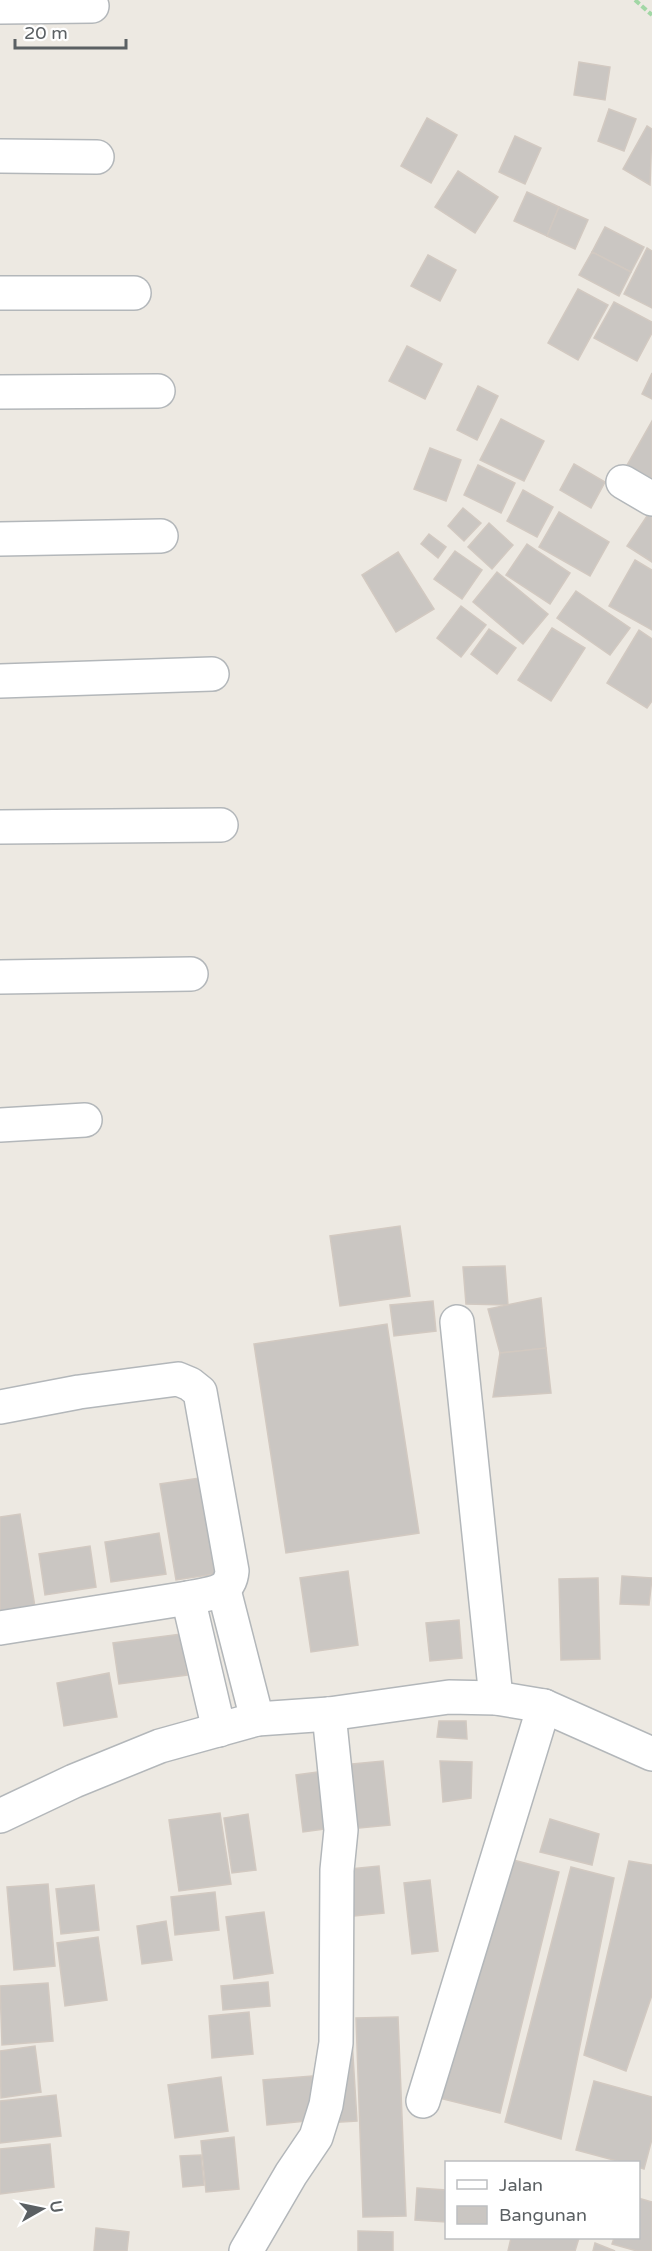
<svg xmlns="http://www.w3.org/2000/svg" width="652" height="2251" font-family="'Varela Round',sans-serif">
  <style>
    .building { fill: #cac6c2; stroke: #d2c9c1; stroke-width: 1.5 }
    .lines { fill: none; stroke-linecap: round; stroke-linejoin: round }
    .minor-casing { stroke: #b3b7ba; stroke-width: 36 }
    .path { stroke: #a2d7a5; stroke-width: 4; stroke-dasharray: 6 3; stroke-linecap: butt }
    .minor { stroke: #fff; stroke-width: 33 }
  </style>
  <rect width="100%" height="100%" fill="#ede9e2"/>
  <g class="building">
    <polygon points="579,62 610,67 605,100 574,95"/>
    <polygon points="609,109 636,119 624,151 598,141"/>
    <polygon points="427,118 457,135 431,183 401,166"/>
    <polygon points="647,126 652,129 650,185 623,169"/>
    <polygon points="515,136 541,148 525,184 499,172"/>
    <polygon points="458,171 498,197 475,233 435,207"/>
    <polygon points="527,192 559,207 547,236 514,221"/>
    <polygon points="559,207 588,220 575,249 547,236"/>
    <polygon points="605,227 644,247 631,272 592,252"/>
    <polygon points="647,248 652,251 652,308 624,294"/>
    <polygon points="592,252 631,272 619,296 579,275"/>
    <polygon points="428,255 456,270 440,301 411,286"/>
    <polygon points="578,289 608,305 578,360 548,343"/>
    <polygon points="614,302 652,322 652,333 637,361 594,338"/>
    <polygon points="407,346 442,364 425,399 389,381"/>
    <polygon points="652,373 652,399 642,394"/>
    <polygon points="478,386 498,396 477,440 457,430"/>
    <polygon points="501,419 544,441 524,481 480,460"/>
    <polygon points="652,421 652,482 626,467"/>
    <polygon points="430,448 461,460 446,501 414,489"/>
    <polygon points="574,464 605,482 591,508 560,490"/>
    <polygon points="478,465 515,483 501,513 464,495"/>
    <polygon points="523,490 553,507 537,537 507,521"/>
    <polygon points="463,508 481,523 464,541 448,526"/>
    <polygon points="559,512 609,542 590,576 539,547"/>
    <polygon points="649,513 652,515 652,562 627,546"/>
    <polygon points="489,523 513,545 492,569 468,547"/>
    <polygon points="429,534 446,547 438,558 421,544"/>
    <polygon points="527,544 570,573 550,604 506,575"/>
    <polygon points="455,551 482,570 462,599 434,579"/>
    <polygon points="398,552 434,609 396,632 362,575"/>
    <polygon points="635,560 652,570 652,630 609,606"/>
    <polygon points="497,572 548,614 523,644 473,602"/>
    <polygon points="576,591 630,628 610,655 557,618"/>
    <polygon points="461,606 486,625 461,657 437,638"/>
    <polygon points="552,628 585,648 551,701 518,680"/>
    <polygon points="489,629 516,648 497,674 471,654"/>
    <polygon points="639,630 652,639 652,701 647,708 607,683"/>
    <polygon points="400,1226 410,1296 340,1306 330,1236"/>
    <polygon points="505,1266 508,1305 466,1304 463,1267"/>
    <polygon points="541,1298 546,1348 500,1353 488,1309"/>
    <polygon points="433,1301 436,1331 394,1336 390,1305"/>
    <polygon points="387,1324 419,1533 286,1553 254,1344"/>
    <polygon points="546,1348 551,1393 493,1397 500,1353"/>
    <polygon points="206,1477 221,1573 176,1580 160,1484"/>
    <polygon points="20,1514 35,1607 0,1612 0,1517"/>
    <polygon points="159,1533 166,1574 111,1582 105,1542"/>
    <polygon points="90,1546 96,1587 45,1595 39,1554"/>
    <polygon points="348,1571 358,1645 311,1652 300,1578"/>
    <polygon points="622,1576 652,1578 649,1605 620,1604"/>
    <polygon points="598,1578 600,1659 561,1660 559,1579"/>
    <polygon points="459,1620 462,1658 430,1661 426,1623"/>
    <polygon points="181,1634 187,1675 119,1684 113,1643"/>
    <polygon points="109,1673 117,1717 64,1726 57,1683"/>
    <polygon points="439,1721 466,1721 467,1739 437,1737"/>
    <polygon points="383,1761 390,1825 349,1829 342,1765"/>
    <polygon points="440,1761 472,1762 471,1798 443,1802"/>
    <polygon points="332,1770 339,1827 303,1832 296,1775"/>
    <polygon points="220,1813 231,1884 179,1891 169,1820"/>
    <polygon points="248,1814 256,1870 232,1873 224,1818"/>
    <polygon points="550,1819 599,1834 592,1865 540,1852"/>
    <polygon points="498,1856 559,1872 500,2113 439,2098"/>
    <polygon points="629,1861 652,1865 652,1995 626,2071 584,2055"/>
    <polygon points="379,1866 384,1913 344,1917 340,1870"/>
    <polygon points="571,1867 614,1878 561,2139 505,2122"/>
    <polygon points="430,1880 438,1951 412,1954 404,1883"/>
    <polygon points="48,1884 55,1966 14,1970 7,1887"/>
    <polygon points="94,1885 99,1930 61,1934 56,1889"/>
    <polygon points="215,1892 219,1930 175,1935 171,1897"/>
    <polygon points="264,1912 273,1973 234,1979 226,1917"/>
    <polygon points="166,1921 172,1960 142,1964 137,1926"/>
    <polygon points="98,1937 107,2000 65,2006 57,1943"/>
    <polygon points="268,1982 270,2006 223,2010 221,1986"/>
    <polygon points="48,1983 53,2041 2,2045 0,1986"/>
    <polygon points="249,2012 253,2054 212,2058 209,2016"/>
    <polygon points="398,2017 406,2216 363,2217 356,2018"/>
    <polygon points="351,2023 357,2121 325,2123 320,2024"/>
    <polygon points="35,2046 41,2092 1,2098 0,2051"/>
    <polygon points="312,2076 316,2120 267,2125 263,2080"/>
    <polygon points="221,2077 228,2131 175,2138 168,2085"/>
    <polygon points="594,2081 652,2097 652,2139 644,2169 638,2167 638,2162 621,2162 576,2150"/>
    <polygon points="56,2095 61,2136 0,2143 0,2101"/>
    <polygon points="234,2137 239,2189 206,2192 201,2141"/>
    <polygon points="50,2144 54,2187 0,2194 0,2149"/>
    <polygon points="201,2155 204,2185 183,2187 180,2156"/>
    <polygon points="417,2188 446,2190 446,2222 415,2220"/>
    <polygon points="638,2198 652,2202 652,2251 637,2251 612,2244 614,2238 638,2238"/>
    <polygon points="96,2228 129,2232 127,2251 94,2251"/>
    <polygon points="358,2231 393,2232 393,2251 358,2251"/>
    <polygon points="511,2238 579,2238 575,2251 508,2251"/>
    <polygon points="595,2243 615,2251 593,2251"/>
  </g>
  <g class="lines">
    <g class="minor-casing">
      <g id="minor">
        <polyline points="0,7 92,6"/>
        <polyline points="0,156 97,157"/>
        <polyline points="0,293 134,293"/>
        <polyline points="0,392 158,391"/>
        <polyline points="623,482 652,499"/>
        <polyline points="0,539 161,536"/>
        <polyline points="0,681 212,674"/>
        <polyline points="0,827 221,825"/>
        <polyline points="0,977 191,974"/>
        <polyline points="0,1125 85,1120"/>
        <polyline points="457,1322 496,1698"/>
        <path d="M0,1407l79,-15 99,-13 12,5 10,8 32,179c-2,24 -23,22 -44,27l31,132"/>
        <polyline points="224,1590 257,1719"/>
        <polyline points="0,1628 188,1598"/>
        <polyline points="0,1816 74,1781 160,1746 257,1719 329,1714 449,1697 496,1698 544,1706 652,1754"/>
        <polyline points="423,2101 544,1706"/>
        <polyline points="246,2251 291,2174 316,2137 326,2105 336,2043 337,1870 341,1830 329,1714"/>
      </g>
    </g>
    <polyline class="path" points="635,0 652,15"/>
    <use href="#minor" class="minor"/>
  </g>
  <rect x="445" y="2161" width="195" height="78" fill="#ffffff" stroke="#bdbfc1" stroke-width="1.5"/>
  <rect x="457" y="2180" width="30" height="9" fill="#ffffff" stroke="#bdbfc1" stroke-width="1.5"/>
  <text x="499" y="2191" font-size="18" fill="#5b6063">Jalan</text>
  <rect x="457" y="2206" width="30" height="18" fill="#cac6c2" stroke="#bdbfc1" stroke-width="1.5"/>
  <text x="499" y="2221" font-size="18" fill="#5b6063">Bangunan</text>
  <g transform="translate(42 2209) rotate(81)" stroke="#ffffff" stroke-width="4.5" paint-order="stroke">
  <path d="M0-4.5L10 22L0 15L-10 22Z" fill="#5b6063"/>
  <text y="-9" font-size="16" font-weight="bold" text-anchor="middle" fill="#5b6063">U</text>
  </g>
  <path d="M15 39v9h111v-9" fill="none" stroke="#5b6063" stroke-width="3"/>
  <text x="24" y="39" font-size="18" fill="#5b6063" stroke="#ffffff" stroke-width="4.5" paint-order="stroke">20 m</text>
</svg>
